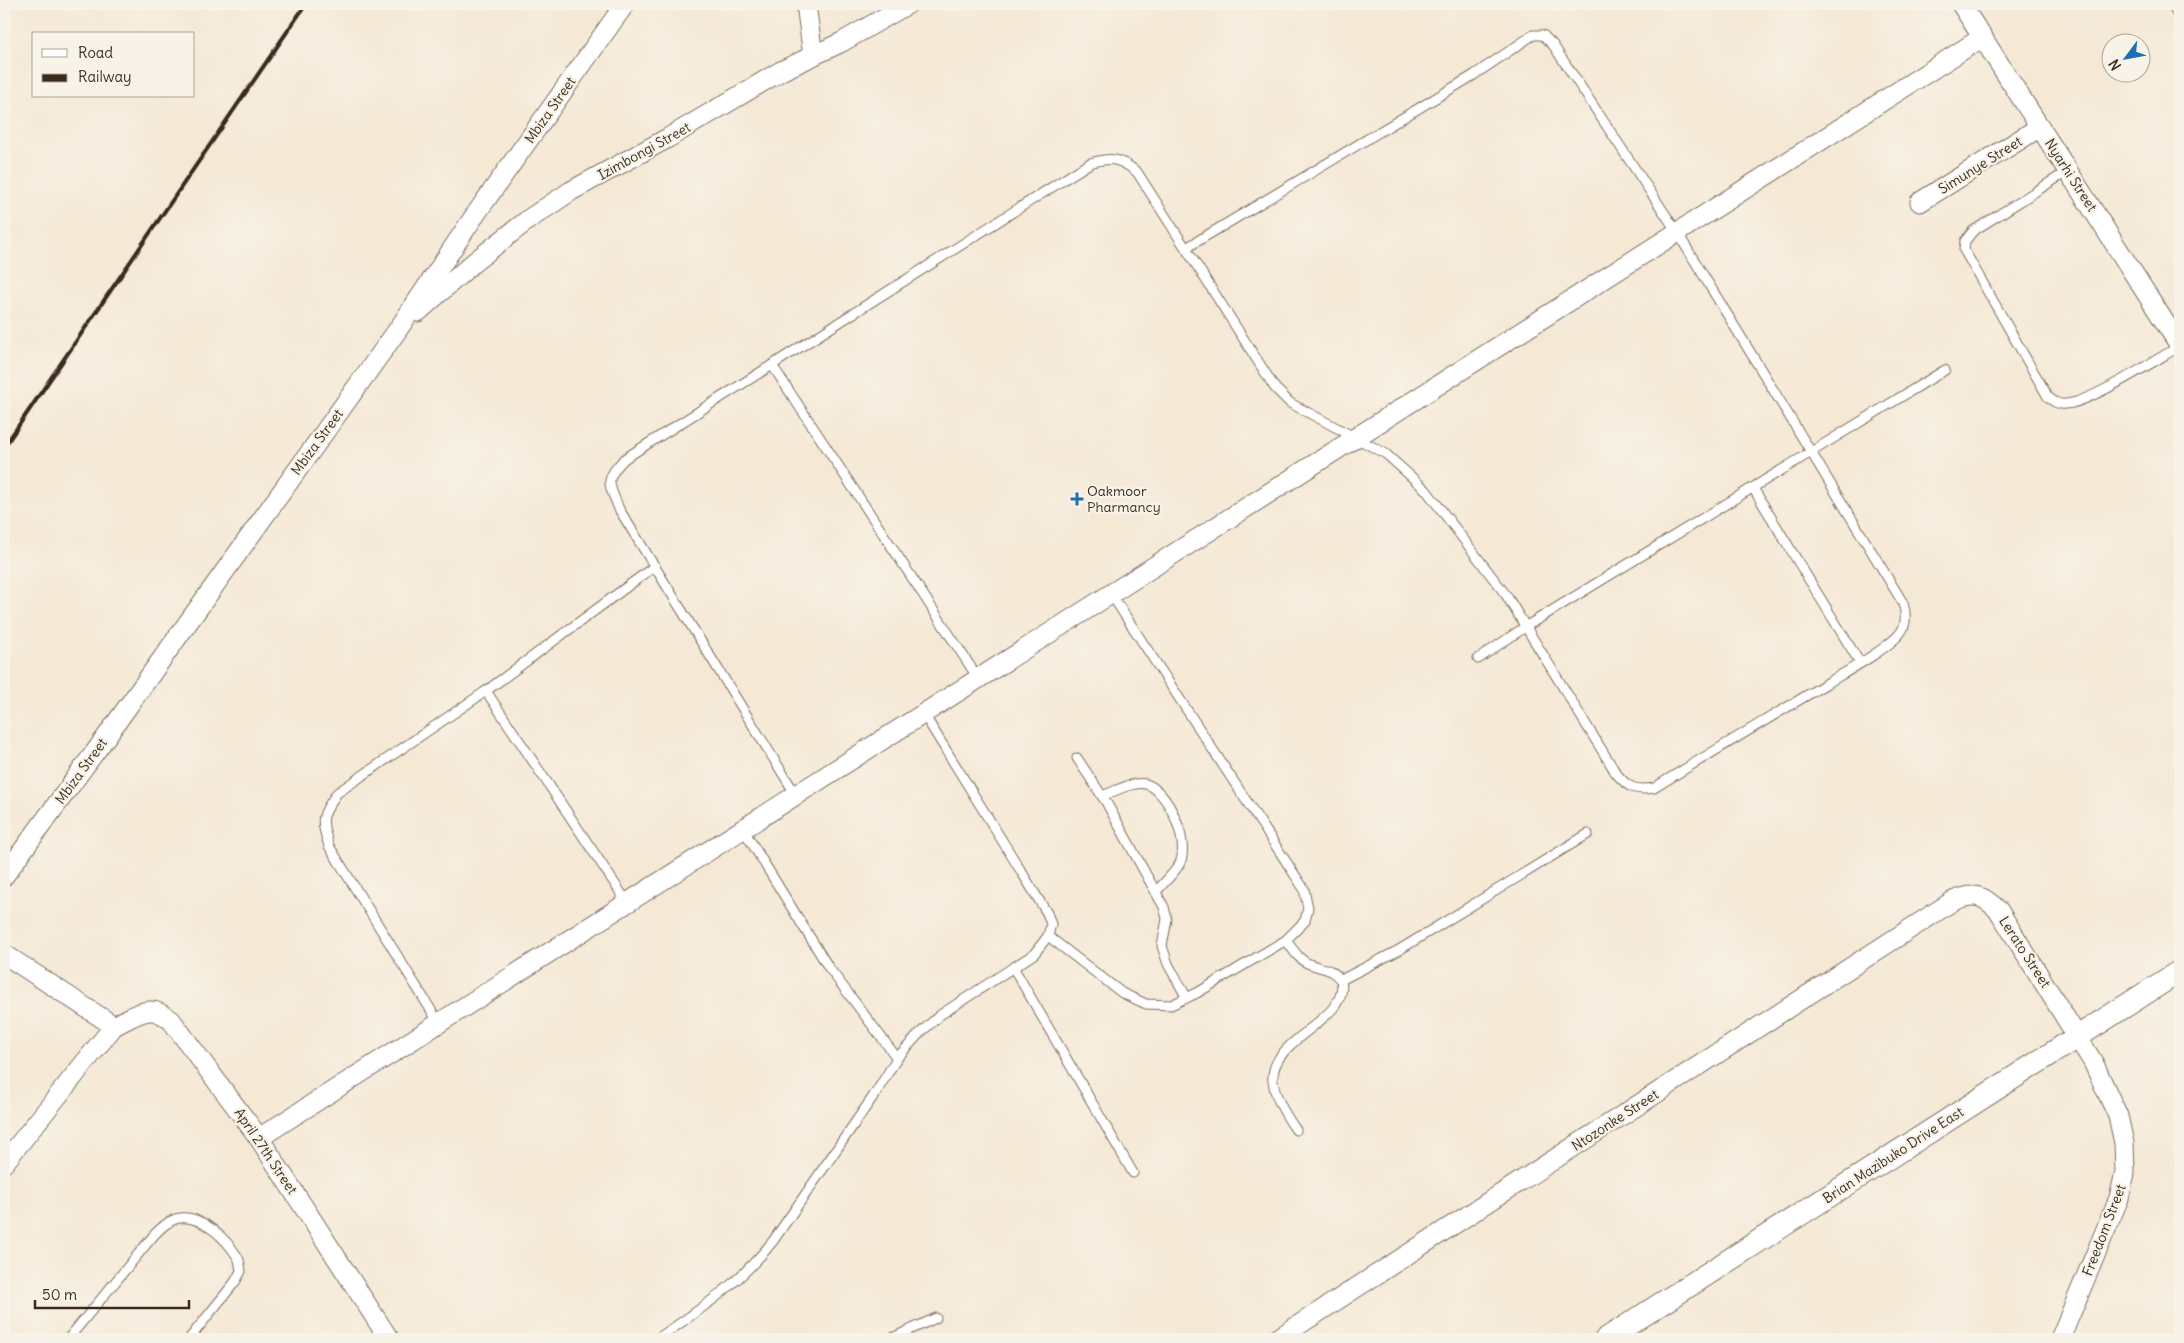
<svg xmlns="http://www.w3.org/2000/svg" width="2184" height="1343" font-family="Delius,sans-serif">
  <style>
    .lines { fill: none; stroke-linecap: round; stroke-linejoin: round }
    .service-casing { stroke: #7c6c5e; stroke-width: 11 }
    .minor-casing { stroke: #7c6c5e; stroke-width: 21 }
    .tertiary-casing { stroke: #7c6c5e; stroke-width: 24 }
    .service { stroke: #fff; stroke-width: 9 }
    .minor { stroke: #fff; stroke-width: 19 }
    .tertiary { stroke: #fff; stroke-width: 22 }
    .rail { stroke: #3b2a1e; stroke-width: 4 }
    .poi-dot { fill: #1f6fb2; stroke: #f7f3e8; stroke-width: 2 }
    .labels { text-anchor: middle; dominant-baseline: central; stroke-width: 4.5; stroke-linejoin: round; paint-order: stroke }
    .street-label { font-size: 14px; fill: #3b2a1e; stroke: #f7f3e8 }
    .poi-label { font-size: 14px; fill: #3b2a1e; stroke: #f7f3e8; text-anchor: start }
  </style>
  <rect width="100%" height="100%" fill="#f7f3e8"/>
  <filter id="ink" filterUnits="userSpaceOnUse"><feTurbulence type="fractalNoise" baseFrequency=".02" numOctaves="2"/><feDisplacementMap in="SourceGraphic" scale="10" xChannelSelector="R" yChannelSelector="G"/><feConvolveMatrix kernelMatrix="1 2 1 2 8 2 1 2 1" color-interpolation-filters="sRGB"/></filter>
  <filter id="wash" filterUnits="userSpaceOnUse"><feTurbulence type="fractalNoise" baseFrequency=".0096" numOctaves="4" result="noise"/><feDisplacementMap in="SourceGraphic" scale="20" xChannelSelector="R" yChannelSelector="G"/><feGaussianBlur stdDeviation="1.12" result="paint"/><feColorMatrix in="noise" values="0 0 0 0 0 0 0 0 0 0 0 0 0 0 0 0 0 1.4 0 .05"/><feComposite in="paint" operator="in"/></filter>
  <g filter="url(#wash)">
    <rect width="100%" height="100%" fill="#f5e8d5"/>
  </g>
  <g filter="url(#ink)">
    <g class="lines">
      <g class="service-casing">
        <g id="service">
          <path d="M2068,171l-95,60 -8,10 -1,9 84,147c5,4 10,8 17,7 23,0 92,-45 115,-58"/>
          <path d="M772,365l-148,94c-21,22 -15,24 -5,50l177,286"/>
          <polyline points="1753,488 1860,663"/>
          <polyline points="1478,659 1525,627 1945,370"/>
          <path d="M978,678l-206,-313 318,-202c22,-6 29,-5 47,9l138,216 15,15 96,51 40,36 80,105 110,178c12,15 19,18 38,15 58,-36 117,-71 175,-106 17,-10 62,-35 72,-50 6,-9 5,-19 2,-29l-226,-371 -124,-187 -10,-10h-10l-59,40 -288,173"/>
          <polyline points="486,691 627,902"/>
          <polyline points="1077,758 1106,802 1164,907 1167,919 1162,946 1168,964 1187,998"/>
          <path d="M1102,796c12,-4 30,-15 44,-12 22,6 44,57 34,79 -5,10 -17,20 -24,29"/>
          <polyline points="743,829 829,968 897,1058"/>
          <polyline points="1048,936 1122,993 1146,1004 1171,1005 1197,993 1286,940 1305,921 1308,908 1304,889 1111,594"/>
          <path d="M1286,940c6,8 12,19 21,23 16,7 22,3 34,17l58,-30 189,-116"/>
          <polyline points="1013,967 1133,1173"/>
          <path d="M439,1023l-110,-177c-9,-28 -8,-29 8,-53l149,-102 169,-125"/>
          <path d="M1296,1130c-10,-14 -21,-31 -23,-49 -4,-44 78,-60 68,-101"/>
          <path d="M68,1339l86,-104c7,-7 16,-16 26,-17 22,-3 46,21 57,38 3,4 3,10 4,15l-6,11 -46,57"/>
          <path d="M657,1339c44,-30 83,-56 116,-98l104,-150 20,-33 22,-24 21,-19 94,-61 14,-18 3,-12 -4,-11 -124,-200"/>
          <polyline points="890,1339 936,1318"/>
        </g>
      </g>
      <g class="minor-casing">
        <g id="minor">
          <polyline points="806,4 813,56"/>
          <polyline points="1961,4 2180,346"/>
          <polyline points="2177,4 2180,9"/>
          <polyline points="1920,202 2040,127"/>
          <polyline points="418,312 473,263 529,219 571,191 668,138 781,71 842,42 908,4"/>
          <polyline points="4,876 106,737 399,328 473,218 625,4"/>
          <polyline points="4,954 114,1026"/>
          <polyline points="259,1138 1983,37"/>
          <path d="M4,1163l110,-137c11,-5 26,-16 38,-15 7,0 14,6 19,9l88,118 130,201"/>
          <path d="M1277,1339l676,-438c22,-9 30,-6 46,10l94,151 25,54 6,27 1,30 -6,25 -59,141"/>
        </g>
      </g>
      <g class="tertiary-casing">
        <polyline id="tertiary" points="1606,1339 2180,971"/>
      </g>
      <use href="#service" class="service"/>
      <use href="#minor" class="minor"/>
      <use href="#tertiary" class="tertiary"/>
      <polyline class="rail" points="4,447 306,4"/>
    </g>
  </g>
  <path class="poi-dot" d="M1074.5 491.5h5v5h5v5h-5v5h-5v-5h-5v-5h5z"/>
  <g class="labels">
    <g class="street-label">
      <text transform="translate(550 110) rotate(-55)">Mbiza Street</text>
      <text transform="translate(644 151) rotate(-29)">Izimbongi Street</text>
      <text transform="translate(1980 165) rotate(-32)">Simunye Street</text>
      <text transform="translate(2071 175) rotate(57)">Nyarhi Street</text>
      <text transform="translate(317 442) rotate(-54)">Mbiza Street</text>
      <text transform="translate(81 771) rotate(-54)">Mbiza Street</text>
      <text transform="translate(2025 952) rotate(57)">Lerato Street</text>
      <text transform="translate(1615 1120) rotate(-33)">Ntozonke Street</text>
      <text transform="translate(266 1151) rotate(56)">April 27th Street</text>
      <text transform="translate(1893 1155) rotate(-33)">Brian Mazibuko Drive East</text>
      <text transform="translate(2104 1230) rotate(-69)">Freedom Street</text>
    </g>
    <g class="poi-label">
      <text x="1087" y="491">Oakmoor<tspan x="1087" dy="16">Pharmancy</tspan></text>
    </g>
  </g>
  <rect width="2184" height="1343" fill="none" stroke="#f7f3e8" stroke-width="20"/>
  <rect x="32" y="32" width="162" height="65" fill="#f7f3e8" stroke="#aca397"/>
  <rect x="42" y="49" width="25" height="8" fill="#ffffff" stroke="#aca397"/>
  <text x="78" y="58" font-size="15" fill="#3b2a1e">Road</text>
  <rect x="42" y="74" width="25" height="8" fill="#3b2a1e" stroke="#aca397"/>
  <text x="78" y="82" font-size="15" fill="#3b2a1e">Railway</text>
  <g transform="translate(2126 58) rotate(238)"><circle r="24" fill="#f7f3e8" stroke="#aca397"/>
  <path d="M0-4L9 19L0 12L-9 19Z" fill="#1f6fb2"/>
  <text y="-8" font-size="14" font-weight="bold" text-anchor="middle" fill="#3b2a1e">N</text>
  </g>
  <path d="M35 1300v8h154v-8" fill="none" stroke="#3b2a1e" stroke-width="2.5"/>
  <text x="42" y="1300" font-size="15" fill="#3b2a1e" stroke="#f7f3e8" stroke-width="4" paint-order="stroke">50 m</text>
</svg>
